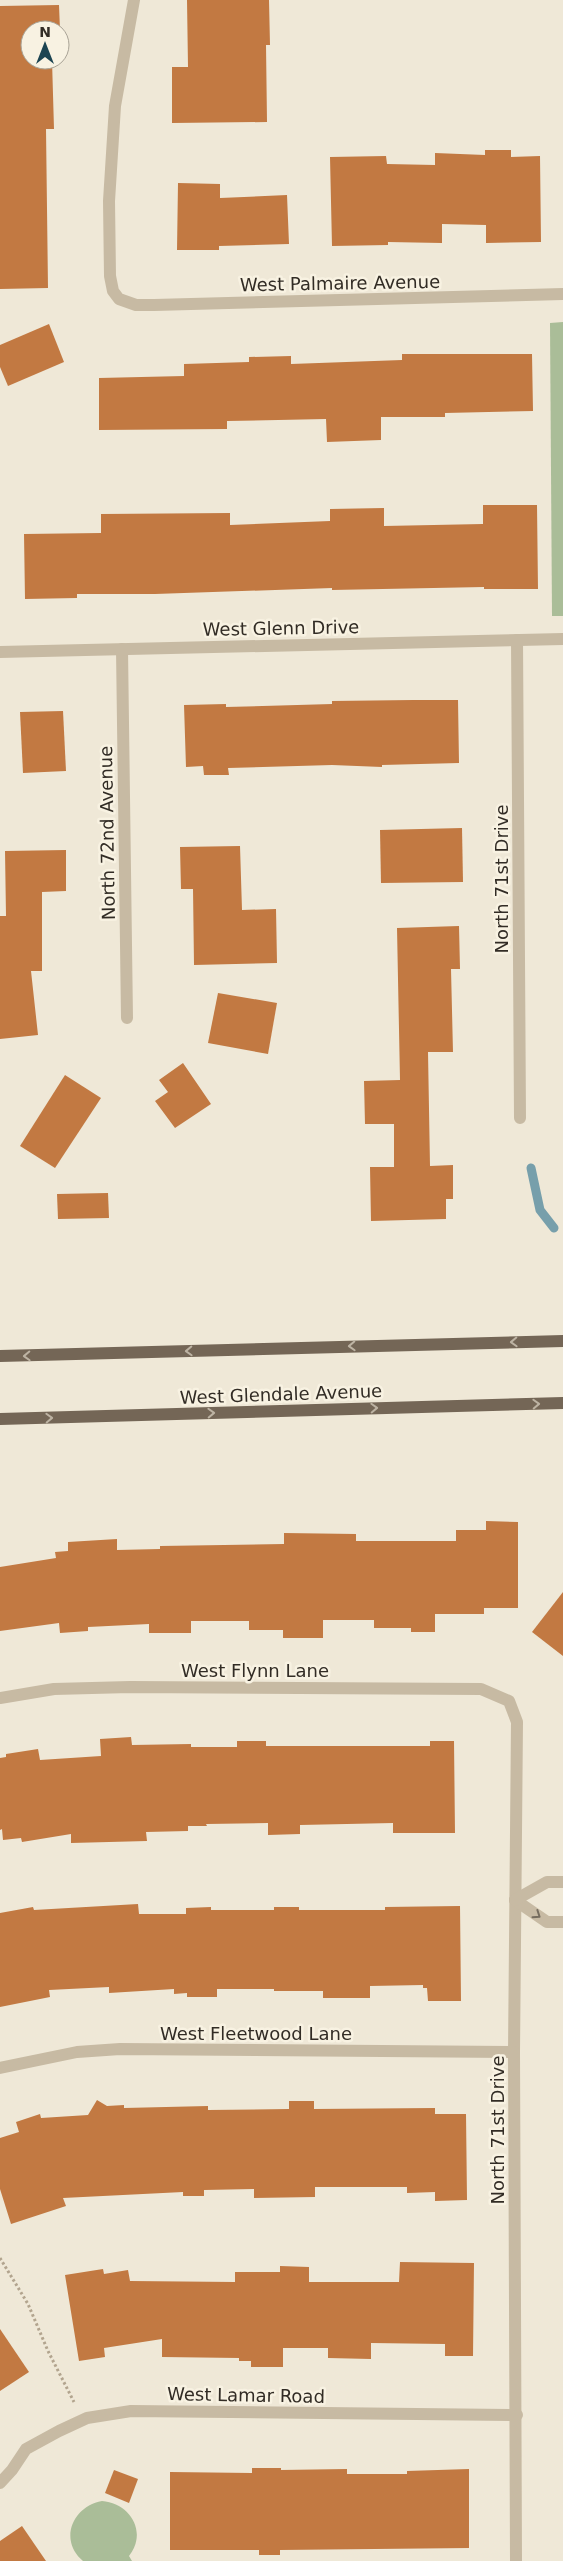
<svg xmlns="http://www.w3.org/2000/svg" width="563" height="2561" font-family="'DejaVu Sans',sans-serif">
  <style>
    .green { fill: #aabd98 }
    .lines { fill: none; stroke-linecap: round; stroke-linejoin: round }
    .stream { stroke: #779fab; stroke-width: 9 }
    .building { fill: #c27942 }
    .path { stroke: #b2a48e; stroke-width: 3; stroke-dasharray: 2.5 2.5; stroke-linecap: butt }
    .minor { stroke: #c7baa3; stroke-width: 12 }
    .major { stroke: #746656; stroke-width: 12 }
    .oneway { stroke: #bdb3a3 }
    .oneway2 { stroke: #756c5e }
    .labels { text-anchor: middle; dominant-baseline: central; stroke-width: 5; stroke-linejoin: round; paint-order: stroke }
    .street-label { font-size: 18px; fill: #322c25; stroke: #f8f2e2 }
  </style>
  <rect width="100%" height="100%" fill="#efe8d7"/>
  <g class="green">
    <polygon points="563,322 563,616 552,616 550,323"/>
    <path d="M102,2501c28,2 46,31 27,55l3,5h-49c-25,-21 -10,-55 19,-60z"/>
  </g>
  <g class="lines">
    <polyline class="stream" points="531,1168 540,1210 554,1228"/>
  </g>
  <g class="building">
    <polygon points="187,0 269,0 270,45 266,45 267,122 172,123 172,67 188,67"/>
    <polygon points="59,5 60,30 30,30 30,60 52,60 54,129 46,129 48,288 0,289 0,6"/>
    <polygon points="485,150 511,150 511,157 540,156 541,242 486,243 486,225 442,224 442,243 388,242 388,245 332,246 330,157 386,156 387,164 435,165 435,153 485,155"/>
    <polygon points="178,183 220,184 220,198 287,195 289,244 219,246 219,250 177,250"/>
    <polygon points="49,324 64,362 8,386 0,367 0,345"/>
    <polygon points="402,354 532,354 533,411 445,413 445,417 381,417 381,440 327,442 326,419 227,421 227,429 99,430 99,378 184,376 184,364 249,362 249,357 291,356 291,364 402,360"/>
    <polygon points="483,505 537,505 538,589 484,589 484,587 332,590 332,588 155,594 77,594 77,598 25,599 24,534 101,533 101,514 230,513 230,525 330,521 330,509 384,508 384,526 483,524"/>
    <polygon points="413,700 458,700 459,763 382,765 382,767 332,765 228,768 229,775 204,775 203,766 186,767 184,705 226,704 226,707 332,704 332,701"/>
    <polygon points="63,711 66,771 23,773 20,712"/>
    <polygon points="462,828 463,882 381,883 380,830"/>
    <polygon points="240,846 242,910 276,909 277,963 194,965 193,889 181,889 180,847"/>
    <polygon points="66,850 66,891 42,892 42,971 31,971 38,1035 0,1039 0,916 6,916 5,851"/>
    <polygon points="459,926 460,969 451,969 453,1052 428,1052 430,1166 453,1165 453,1199 446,1199 446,1219 371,1221 370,1167 394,1167 394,1124 365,1124 364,1081 400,1080 397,928"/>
    <polygon points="218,993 277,1003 268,1054 208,1043"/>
    <polygon points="183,1063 211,1104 175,1128 155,1101 168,1092 159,1080"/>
    <polygon points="65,1075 101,1098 55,1168 20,1146"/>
    <polygon points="108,1193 109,1218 58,1219 57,1194"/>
    <polygon points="486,1521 518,1522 518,1608 484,1608 484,1614 435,1614 435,1632 411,1632 411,1628 374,1628 374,1620 323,1620 323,1638 283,1638 283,1630 249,1630 249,1621 191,1621 191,1633 149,1633 149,1624 88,1627 88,1631 60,1633 59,1623 0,1631 0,1567 56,1558 55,1552 68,1551 68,1542 117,1539 117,1550 160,1549 160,1546 284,1544 284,1533 356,1534 356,1541 456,1541 456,1530 486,1530"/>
    <polygon points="563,1592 563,1656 532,1632"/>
    <polygon points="131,1737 132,1745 191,1744 191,1747 237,1747 237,1741 266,1741 266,1746 430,1746 430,1741 454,1741 455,1833 393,1833 393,1823 300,1825 300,1834 268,1835 268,1823 206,1824 207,1826 188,1826 188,1831 146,1832 147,1841 71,1843 71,1834 22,1842 21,1838 3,1840 2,1829 0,1830 0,1758 6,1757 6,1754 38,1749 40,1760 101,1756 100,1739"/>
    <polygon points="138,1904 139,1914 186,1914 186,1908 211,1907 211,1910 274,1910 274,1907 299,1907 299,1910 385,1910 385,1907 460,1906 461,2001 428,2001 427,1988 423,1988 423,1985 370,1986 370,1998 323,1998 323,1991 274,1991 274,1989 217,1989 217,1997 187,1997 187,1993 174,1994 174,1989 109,1993 109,1987 49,1990 50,1997 0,2007 0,1913 33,1907 34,1910"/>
    <polygon points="97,2100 107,2106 124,2105 124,2108 208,2106 208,2110 289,2109 289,2101 314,2101 314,2109 435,2108 435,2114 466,2114 467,2200 435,2201 435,2192 407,2193 407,2187 315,2187 315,2197 254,2198 254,2189 204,2190 204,2196 183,2196 183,2192 63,2198 66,2206 11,2224 0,2189 0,2138 19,2132 16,2122 40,2114 41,2118 88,2115"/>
    <polygon points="400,2262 474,2263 473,2356 445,2356 445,2344 371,2343 371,2359 328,2358 328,2348 283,2348 283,2367 251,2367 251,2361 239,2361 239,2358 162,2357 162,2339 104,2348 105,2357 79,2361 65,2275 103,2269 104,2274 128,2270 130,2281 235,2282 235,2272 280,2272 280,2266 309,2267 309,2282 399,2282"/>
    <polygon points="0,2329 29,2372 0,2391"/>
    <polygon points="252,2468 281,2468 281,2470 347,2469 347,2474 407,2474 407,2471 469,2469 469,2548 280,2550 280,2555 259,2555 259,2550 170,2550 170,2472 252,2473"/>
    <polygon points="114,2470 138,2479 129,2503 105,2493"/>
    <polygon points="22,2526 46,2561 0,2561 0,2541"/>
  </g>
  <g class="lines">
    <polyline class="path" points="0,2258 28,2304 48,2351 74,2402"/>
    <g class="minor">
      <polyline points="134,0 115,106 109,201 110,276 113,291 119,299 136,305 154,305 563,294"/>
      <polyline points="517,640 520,1118"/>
      <polyline points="122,649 127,1018"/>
      <polyline points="0,652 563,639"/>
      <polyline points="0,1698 54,1689 130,1687 481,1689 509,1701 517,1722 514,2052 516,2561"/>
      <polyline points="515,1900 547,1922 563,1922"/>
      <polyline points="515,1900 547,1882 563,1882"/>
      <polyline points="0,2068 77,2052 120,2049 514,2052"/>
      <polyline points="0,2483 12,2470 26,2449 59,2431 87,2418 131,2411 517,2415"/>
    </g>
    <g class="major">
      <polyline points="0,1356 563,1341"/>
      <polyline points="0,1419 563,1403"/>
    </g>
  </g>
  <defs><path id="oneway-chevron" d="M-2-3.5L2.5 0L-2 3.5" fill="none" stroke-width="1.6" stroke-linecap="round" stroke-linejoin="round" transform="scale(1.25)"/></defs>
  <g class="oneway">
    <use href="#oneway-chevron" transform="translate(514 1342) rotate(178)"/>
    <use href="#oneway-chevron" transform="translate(352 1346) rotate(178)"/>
    <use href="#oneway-chevron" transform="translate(189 1351) rotate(178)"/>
    <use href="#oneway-chevron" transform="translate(27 1356) rotate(178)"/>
    <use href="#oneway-chevron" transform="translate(536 1404) rotate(-2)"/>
    <use href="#oneway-chevron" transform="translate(374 1408) rotate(-2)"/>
    <use href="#oneway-chevron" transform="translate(211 1413) rotate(-2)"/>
    <use href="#oneway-chevron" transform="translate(49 1418) rotate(-2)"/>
  </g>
  <use class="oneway2" href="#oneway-chevron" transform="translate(537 1915) rotate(34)"/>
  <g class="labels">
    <g class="street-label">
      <text transform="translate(340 283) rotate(-1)">West Palmaire Avenue</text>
      <text transform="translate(281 628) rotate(-1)">West Glenn Drive</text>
      <text transform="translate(107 833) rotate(-91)">North 72nd Avenue</text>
      <text transform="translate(501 879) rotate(-90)">North 71st Drive</text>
      <text transform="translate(281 1394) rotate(-2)">West Glendale Avenue</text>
      <text x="255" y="1670">West Flynn Lane</text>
      <text x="256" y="2033">West Fleetwood Lane</text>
      <text transform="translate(497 2130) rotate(-90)">North 71st Drive</text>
      <text transform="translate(246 2395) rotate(1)">West Lamar Road</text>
    </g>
  </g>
  <g transform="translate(45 45)"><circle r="24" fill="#f8f2e2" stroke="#a9a396"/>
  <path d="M0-4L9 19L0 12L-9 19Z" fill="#1c4452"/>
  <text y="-8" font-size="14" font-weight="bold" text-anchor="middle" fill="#322c25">N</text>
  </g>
</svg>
